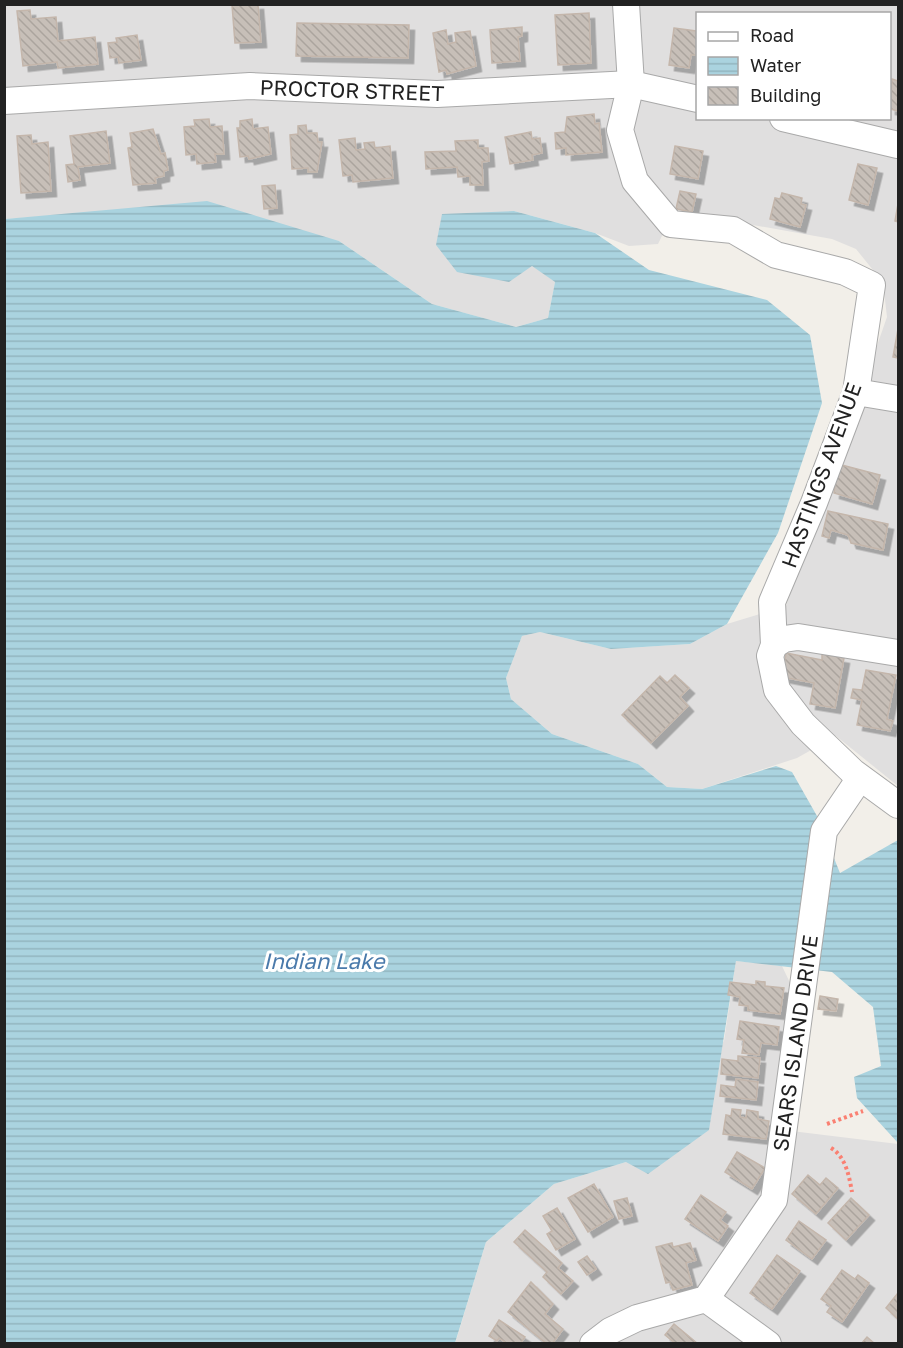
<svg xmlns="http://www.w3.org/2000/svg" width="903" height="1348" font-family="'Golos Text',sans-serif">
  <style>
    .residential { fill: #e0dfdf; fill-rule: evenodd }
    .water { fill: url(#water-rules) }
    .building { fill: url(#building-back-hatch); stroke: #c4b6ab; stroke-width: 1.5; filter: url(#shadow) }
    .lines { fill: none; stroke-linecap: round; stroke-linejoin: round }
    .minor-casing { stroke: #a9a9a9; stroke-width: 28 }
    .path { stroke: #fa8072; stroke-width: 4; stroke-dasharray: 3 3; stroke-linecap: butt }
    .minor { stroke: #fff; stroke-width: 26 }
    .labels { text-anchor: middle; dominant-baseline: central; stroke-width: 6; stroke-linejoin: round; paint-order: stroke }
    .street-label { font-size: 21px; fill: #222; stroke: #fff }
    .water-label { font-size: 22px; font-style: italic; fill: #4a7aab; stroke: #fff }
  </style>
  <defs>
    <pattern id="water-rules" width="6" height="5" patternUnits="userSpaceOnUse" patternTransform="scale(1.5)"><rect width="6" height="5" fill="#aad3df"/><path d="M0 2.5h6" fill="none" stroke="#92b5bf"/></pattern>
    <pattern id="building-back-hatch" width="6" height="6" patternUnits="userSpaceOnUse" patternTransform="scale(1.5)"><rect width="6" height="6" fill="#c7bfb8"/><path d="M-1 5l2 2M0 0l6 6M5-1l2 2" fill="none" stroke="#aba49e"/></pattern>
    <filter id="shadow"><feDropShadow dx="5.5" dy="5.5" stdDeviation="0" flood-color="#0004"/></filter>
  </defs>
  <rect width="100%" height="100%" fill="#f2efe9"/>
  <g class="residential">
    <path d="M5,5h893v781l-62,-50 -39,22 -95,31 -35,-2 -29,-23 -86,-30 -41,-35 -5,-21 16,-42 18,-4 71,17 79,-5 37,-20 59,-18 101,-289 -3,-26 -11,-21 -17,-21 -24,-10 -158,-28 -16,33 -29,2 -34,-13 -81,-22 18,54 23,17 -7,36 -32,9 -84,-23 -93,-63 -274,-26 -60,4zM698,14h192v104h-192z"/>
    <polygon points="736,961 782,966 792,987 775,1129 898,1144 898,1343 455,1344 486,1242 554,1184 626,1162 724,1041"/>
  </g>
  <polygon class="water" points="207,201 339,241 432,304 516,327 548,318 555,282 532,266 509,282 457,272 436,245 442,214 514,211 595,233 649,270 767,300 810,335 822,403 778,533 727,624 690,644 611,649 540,632 522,636 506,678 511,699 552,734 638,764 667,787 702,789 776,766 792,772 817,816 840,873 898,840 898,1143 857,1098 854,1077 881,1066 873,1007 832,972 736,961 709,1130 648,1174 626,1162 554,1184 486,1242 455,1343 5,1344 5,219"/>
  <g class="building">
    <polygon points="258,4 261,42 235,43 232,5"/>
    <polygon points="30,10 31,19 56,17 58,41 95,37 98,64 58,68 57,62 23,66 17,11"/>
    <polygon points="589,13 591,63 558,65 555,15"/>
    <polygon points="297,23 409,25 408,58 296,56"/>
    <polygon points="522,27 522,36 518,37 520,61 492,63 490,30"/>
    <polygon points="674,28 696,31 698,55 691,55 689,68 669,65"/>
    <polygon points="446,30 448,44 456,42 455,33 470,31 476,66 447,74 446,70 439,72 433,33"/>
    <polygon points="137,35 141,60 119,63 118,57 110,58 108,43 117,42 116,38"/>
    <polygon points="892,79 898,81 898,111 890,109"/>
    <polygon points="594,114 595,124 599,123 602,152 566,155 566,148 556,149 555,133 565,132 567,117"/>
    <polygon points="209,119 210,127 222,126 224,154 215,154 216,162 197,164 196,154 186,155 184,127 195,126 194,120"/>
    <polygon points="252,119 253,129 268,127 271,154 249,159 248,156 240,157 237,128 240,128 240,121"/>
    <polygon points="306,125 307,133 317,133 318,142 322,142 317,172 308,172 308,168 292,169 290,135 298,134 298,126"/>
    <polygon points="153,129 161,154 165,153 168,170 164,171 164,176 155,178 156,183 133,185 128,148 132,147 130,133"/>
    <polygon points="106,131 110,163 78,167 80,180 68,182 66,165 74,164 70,136"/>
    <polygon points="531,132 532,139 540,138 542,153 532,155 533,160 510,164 505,137"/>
    <polygon points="31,135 32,144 48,142 51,191 21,193 17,136"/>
    <polygon points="355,138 356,150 365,149 364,143 374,142 375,148 390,146 393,178 353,182 352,175 343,176 339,140"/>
    <polygon points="478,140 478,148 488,148 489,161 482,162 483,185 470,185 470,176 458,177 457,167 426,169 425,152 456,151 455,141"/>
    <polygon points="675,146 703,151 698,179 670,174"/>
    <polygon points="858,164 877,168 868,205 849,200"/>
    <polygon points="275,185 277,208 264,209 262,186"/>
    <polygon points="680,191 696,194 692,212 676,209"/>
    <polygon points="782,193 802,198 801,204 806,205 800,227 770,219 775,198 780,199"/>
    <polygon points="898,204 898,222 895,221"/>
    <polygon points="898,329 898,358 893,357"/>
    <polygon points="838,464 880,475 872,504 834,493"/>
    <polygon points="828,511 888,524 883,550 851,543 848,535 831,530 829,538 822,536"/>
    <polygon points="786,653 822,660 822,654 844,658 835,708 810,704 814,683 782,677"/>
    <polygon points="866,670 896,675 887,719 893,721 890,731 857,725 862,700 851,698 853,689 862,690"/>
    <polygon points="675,675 689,688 680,697 688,706 651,743 622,715 660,676 667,683"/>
    <polygon points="756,981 765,982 765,986 784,988 780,1014 748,1010 748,1006 739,1005 740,997 728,995 730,982 756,985"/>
    <polygon points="820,996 838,999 836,1011 818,1009"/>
    <polygon points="740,1021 779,1027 777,1045 761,1043 759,1055 742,1053 744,1040 737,1039"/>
    <polygon points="738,1056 760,1058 758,1078 721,1074 722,1059 738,1061"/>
    <polygon points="736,1079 758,1082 756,1100 720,1096 721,1085 735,1087"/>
    <polygon points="732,1109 741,1110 740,1117 746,1118 747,1110 758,1112 758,1119 769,1121 766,1139 723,1134 726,1115 731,1116"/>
    <polygon points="737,1152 765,1168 752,1189 725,1172"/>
    <polygon points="808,1175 820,1185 826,1178 838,1188 816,1214 792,1194"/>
    <polygon points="594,1184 613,1217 588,1232 568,1198"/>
    <polygon points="701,1195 726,1212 720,1220 728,1226 718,1241 685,1219"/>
    <polygon points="627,1198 632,1216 619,1219 614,1201"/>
    <polygon points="851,1198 869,1215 846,1240 828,1223"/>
    <polygon points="557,1208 575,1239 556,1250 547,1234 552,1231 543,1216"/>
    <polygon points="799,1221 826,1240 812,1259 786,1240"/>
    <polygon points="525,1230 562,1263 558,1268 573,1281 561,1294 543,1277 547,1272 514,1242"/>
    <polygon points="672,1243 673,1247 690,1243 696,1260 686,1263 692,1285 673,1290 670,1282 666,1283 656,1247"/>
    <polygon points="777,1255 800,1271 772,1309 750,1293"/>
    <polygon points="587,1256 596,1269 587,1275 578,1262"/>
    <polygon points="842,1270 855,1279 858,1275 869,1283 842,1322 827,1312 831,1306 821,1299"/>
    <polygon points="531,1282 553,1304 545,1314 563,1329 552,1344 547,1344 508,1312"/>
    <polygon points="898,1293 898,1319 886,1308"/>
    <polygon points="499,1320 525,1337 520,1344 508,1344 499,1338 497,1341 489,1336"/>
    <polygon points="674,1324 698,1344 676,1344 665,1335"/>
    <polygon points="867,1337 875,1344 861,1344"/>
  </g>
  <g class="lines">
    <g class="minor-casing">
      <g id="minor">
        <polyline points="626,4 631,84 620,130 635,181 671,224 733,230 776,255 845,272 872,285 856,392 814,503 772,602 774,645 770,656 777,690 803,724 853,772 898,805"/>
        <polyline points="4,101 250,86 437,94 631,84 698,99"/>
        <polyline points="783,118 898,145"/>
        <polyline points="856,392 898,399"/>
        <polyline points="774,645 784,639 798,637 898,653"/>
        <polyline points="706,1299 768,1344"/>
        <polyline points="593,1344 610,1331 637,1318 706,1299 774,1200 824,831 860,778"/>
      </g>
    </g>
    <g class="path">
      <polyline points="827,1124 863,1111"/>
      <path d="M831,1148c15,9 18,28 21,44"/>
    </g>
    <use href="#minor" class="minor"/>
  </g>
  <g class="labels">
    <g class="street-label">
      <text transform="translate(352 90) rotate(2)">PROCTOR STREET</text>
      <text transform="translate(821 475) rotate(-70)">HASTINGS AVENUE</text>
      <text transform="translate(795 1043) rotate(-82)">SEARS ISLAND DRIVE</text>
    </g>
    <g class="water-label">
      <text x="324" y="960">Indian Lake</text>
    </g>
  </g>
  <rect width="903" height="1348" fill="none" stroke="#222222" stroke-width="12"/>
  <rect x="696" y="12" width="195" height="108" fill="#ffffff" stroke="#a7a7a7" stroke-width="1.5"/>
  <rect x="708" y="32" width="30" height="9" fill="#ffffff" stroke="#a7a7a7" stroke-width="1.5"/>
  <text x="750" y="42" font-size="18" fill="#222222">Road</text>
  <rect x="708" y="57" width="30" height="18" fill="url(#water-rules)" stroke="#a7a7a7" stroke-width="1.5"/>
  <text x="750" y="72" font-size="18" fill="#222222">Water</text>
  <rect x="708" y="87" width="30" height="18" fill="url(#building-back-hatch)" stroke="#a7a7a7" stroke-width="1.5"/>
  <text x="750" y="102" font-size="18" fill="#222222">Building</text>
</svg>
